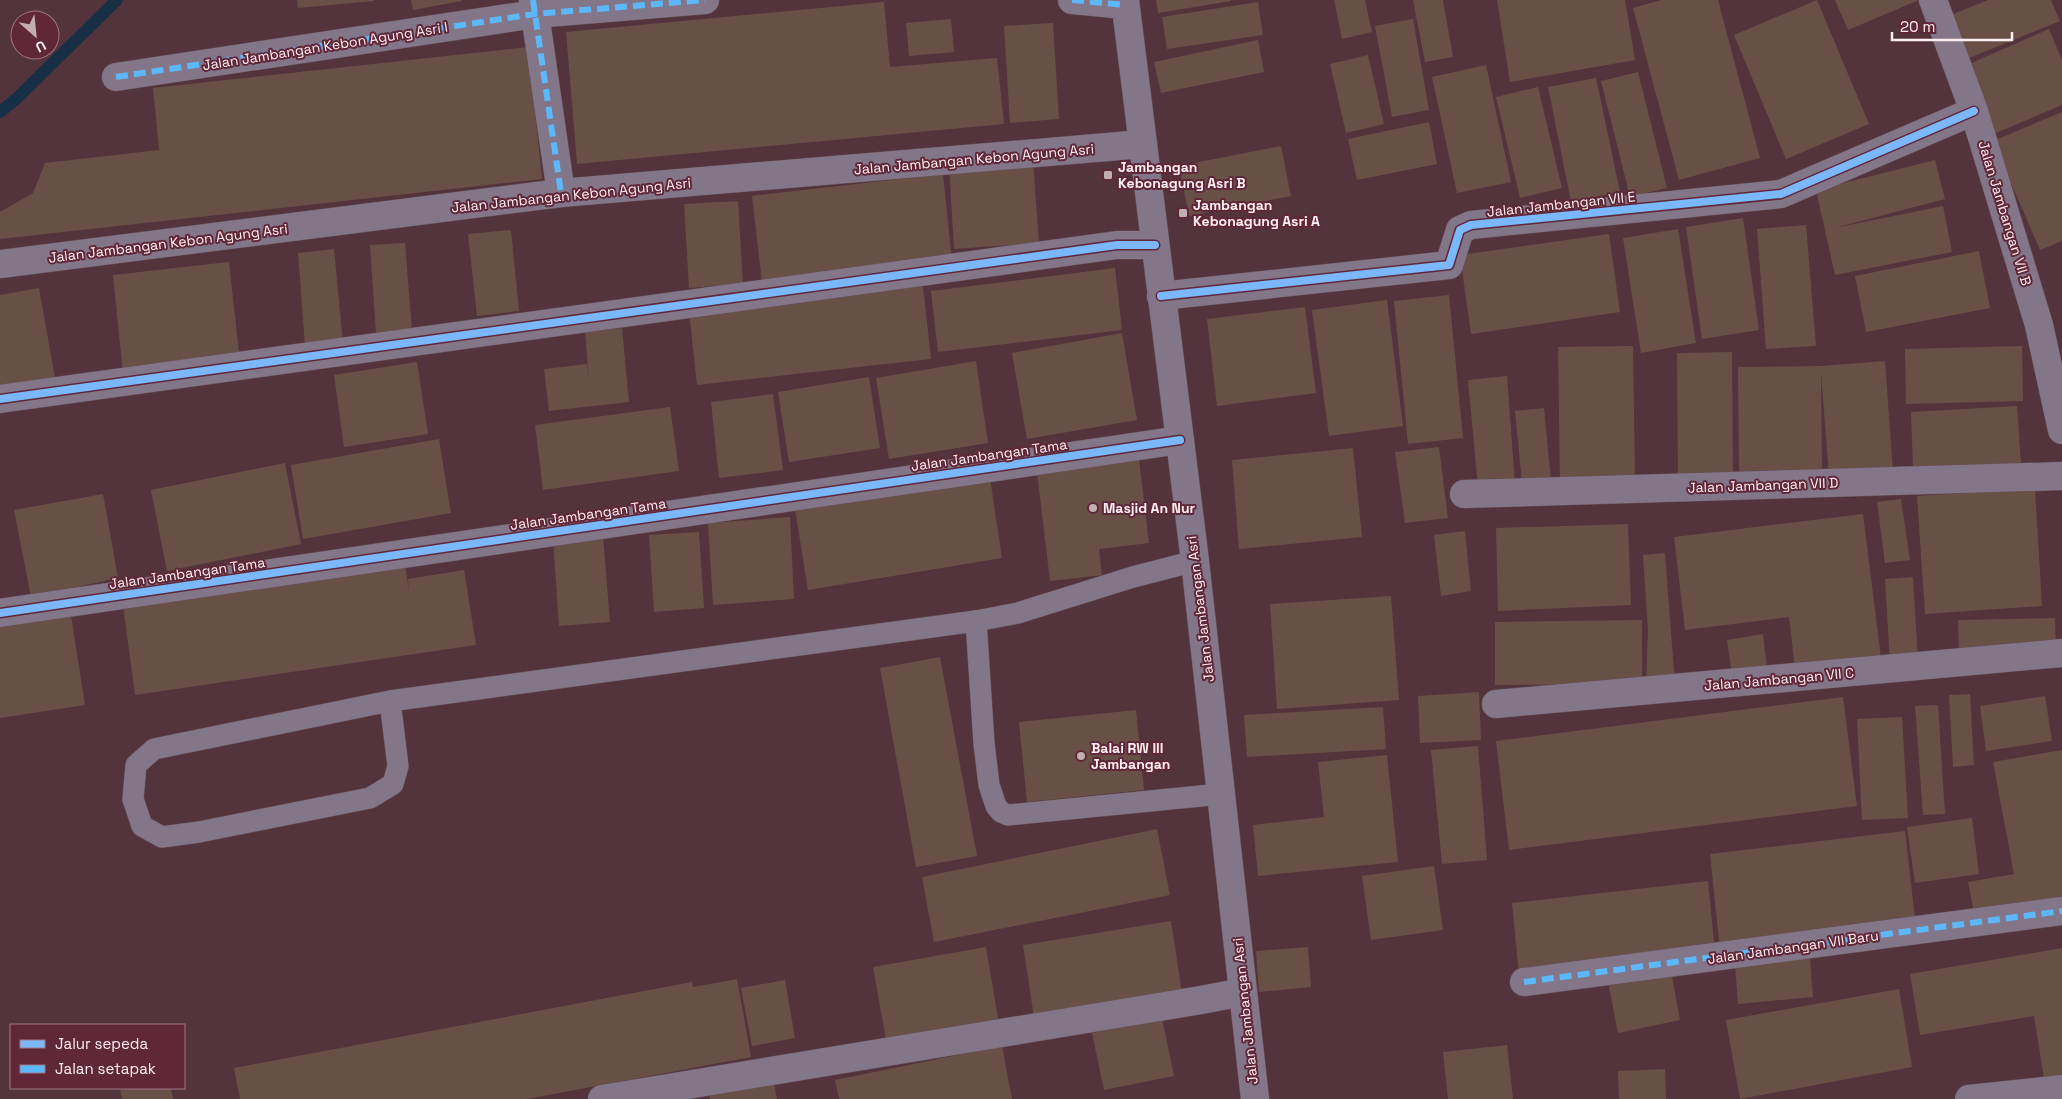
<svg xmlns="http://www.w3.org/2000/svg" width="2062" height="1099" font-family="'Space Grotesk',sans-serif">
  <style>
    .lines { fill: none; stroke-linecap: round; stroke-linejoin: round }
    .stream { stroke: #183045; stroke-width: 12 }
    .building { fill: #685047 }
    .service-casing { stroke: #685157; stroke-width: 22 }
    .minor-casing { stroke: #685157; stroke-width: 29 }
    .tertiary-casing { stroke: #685157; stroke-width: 29 }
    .service { stroke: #837689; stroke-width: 21 }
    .minor { stroke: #837689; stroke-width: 28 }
    .tertiary { stroke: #837689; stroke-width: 28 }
    .quiet { stroke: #5cb8fa; stroke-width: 6; stroke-dasharray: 12 6; stroke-linecap: butt }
    .cycleway-casing { stroke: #602738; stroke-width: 11 }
    .cycleway { stroke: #7ab7fb; stroke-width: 8 }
    .poi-dot { fill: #c3aeb3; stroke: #602738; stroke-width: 2 }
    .labels { text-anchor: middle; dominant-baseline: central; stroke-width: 4; stroke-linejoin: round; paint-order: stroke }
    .street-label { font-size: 14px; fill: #fff0f3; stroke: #602738 }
    .poi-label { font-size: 14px; font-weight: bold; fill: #fff0f3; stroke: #602738; text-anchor: start }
  </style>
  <rect width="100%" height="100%" fill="#53343d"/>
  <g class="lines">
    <polyline class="stream" points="0,112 16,99 117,0"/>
  </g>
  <g class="building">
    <polygon points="297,0 374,0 374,1 298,8"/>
    <polygon points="411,0 462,0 462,1 413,10"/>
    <polygon points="1156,0 1231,0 1231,1 1158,13"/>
    <polygon points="1334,0 1365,0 1372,32 1342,39"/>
    <polygon points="1413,0 1443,0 1453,57 1425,62"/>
    <polygon points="1497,0 1625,0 1635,60 1510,82"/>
    <polygon points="1661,0 1718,0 1760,158 1679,180 1633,8"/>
    <polygon points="1817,0 1869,124 1786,159 1734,35"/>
    <polygon points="1835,0 1919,0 1848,30"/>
    <polygon points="1988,0 2051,0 2060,21 1969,58 1951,15"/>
    <polygon points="884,2 890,67 997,58 1004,124 577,164 566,32"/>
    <polygon points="1258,2 1263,35 1167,49 1162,17"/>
    <polygon points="951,19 954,52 909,56 906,23"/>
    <polygon points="1413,19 1429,110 1392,117 1375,26"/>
    <polygon points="1053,23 1059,119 1010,123 1004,26"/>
    <polygon points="2049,29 2062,60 2062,105 1989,136 1960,68"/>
    <polygon points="1258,40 1264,72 1161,93 1154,62"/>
    <polygon points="528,47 542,179 0,239 0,212 33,193 45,163 159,150 153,88"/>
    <polygon points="1368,55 1384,124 1346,133 1330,64"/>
    <polygon points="1486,65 1511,182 1457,193 1432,77"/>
    <polygon points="1638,72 1667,188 1630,197 1601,81"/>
    <polygon points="1596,78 1620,192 1571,202 1548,87"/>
    <polygon points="1538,87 1562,188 1520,198 1496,97"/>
    <polygon points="2062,112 2062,241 2040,250 1993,141"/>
    <polygon points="1429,122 1437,164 1357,180 1348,139"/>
    <polygon points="1281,146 1291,196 1189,216 1179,166"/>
    <polygon points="1033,159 1039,243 954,249 949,165"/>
    <polygon points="1935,160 1945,199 1834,228 1943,206 1952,252 1835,275 1816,190"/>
    <polygon points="943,174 952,261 762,282 752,196"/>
    <polygon points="738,201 743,284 689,288 684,204"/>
    <polygon points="1743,218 1759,330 1702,339 1686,227"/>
    <polygon points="1806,225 1816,346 1766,349 1757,229"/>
    <polygon points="1678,229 1696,343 1641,353 1623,238"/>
    <polygon points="511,230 519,311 477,316 468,234"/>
    <polygon points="1609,234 1620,312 1471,334 1460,255"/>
    <polygon points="405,243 412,330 376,333 370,245"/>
    <polygon points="334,249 343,343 305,346 298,253"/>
    <polygon points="1979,251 1990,308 1866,332 1855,276"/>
    <polygon points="229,262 240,362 123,374 113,275"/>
    <polygon points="1115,268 1122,330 938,352 931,291"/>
    <polygon points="923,286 931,359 697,385 689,311"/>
    <polygon points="39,288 56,384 0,394 0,295"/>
    <polygon points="1449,295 1463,438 1408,444 1394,301"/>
    <polygon points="1387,300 1403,426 1329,436 1312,310"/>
    <polygon points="1305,307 1316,393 1217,406 1207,319"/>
    <polygon points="622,328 629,402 549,411 544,369 587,364 589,380 585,332"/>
    <polygon points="1122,333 1137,420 1027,439 1012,353"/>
    <polygon points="1633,346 1635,481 1560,482 1558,347"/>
    <polygon points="2022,346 2023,401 1906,404 1905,349"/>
    <polygon points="1732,352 1733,479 1678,479 1677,353"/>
    <polygon points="976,361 988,443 889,459 876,378"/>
    <polygon points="1885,361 1893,472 1829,477 1821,372 1822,474 1739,476 1738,367 1821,366"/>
    <polygon points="417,362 428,434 344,447 334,375"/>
    <polygon points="1507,376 1515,483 1478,487 1468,380"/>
    <polygon points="869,377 880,448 789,462 778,392"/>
    <polygon points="773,394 783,470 719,478 711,402"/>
    <polygon points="2017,406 2021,463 1913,469 1911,412"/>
    <polygon points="670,407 679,471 543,490 535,425"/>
    <polygon points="1544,408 1551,480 1522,483 1515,411"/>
    <polygon points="439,439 451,513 303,539 291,465"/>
    <polygon points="1439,447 1448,518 1405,523 1395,452"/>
    <polygon points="1353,448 1362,537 1239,549 1232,460"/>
    <polygon points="1139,460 1149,543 1099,549 1102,575 1050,581 1037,472"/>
    <polygon points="285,463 301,544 167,571 151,490"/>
    <polygon points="990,478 1002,558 808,590 795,509"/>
    <polygon points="2035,488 2042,606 1925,614 1917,496"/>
    <polygon points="103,494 118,578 31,597 14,510"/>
    <polygon points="1901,499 1910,560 1885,563 1877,502"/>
    <polygon points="1863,514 1882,666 1796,676 1789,617 1685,630 1674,537"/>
    <polygon points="790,517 794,599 713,605 708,523"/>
    <polygon points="1628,524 1631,605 1498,611 1496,528"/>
    <polygon points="1465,531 1471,591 1441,596 1434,535"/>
    <polygon points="699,532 704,608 654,612 649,535"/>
    <polygon points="603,536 610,622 559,626 553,540"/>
    <polygon points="1665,553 1675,684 1646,686 1648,630 1643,555"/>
    <polygon points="405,564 409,592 408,579 464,570 476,645 135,695 123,605"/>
    <polygon points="1913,577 1918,661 1890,663 1885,579"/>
    <polygon points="1391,596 1399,700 1277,709 1270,604"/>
    <polygon points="71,616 85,705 0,718 0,627"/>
    <polygon points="2055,618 2056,649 1959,652 1958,620"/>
    <polygon points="1642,620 1642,684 1495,685 1495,622"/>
    <polygon points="1763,634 1768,676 1733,681 1727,640"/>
    <polygon points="940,657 977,856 916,867 880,668"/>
    <polygon points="1479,692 1481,740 1420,743 1418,696"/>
    <polygon points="1970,694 1974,765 1953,767 1949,695"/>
    <polygon points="2045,696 2052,741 1986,751 1980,706"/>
    <polygon points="1843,697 1857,806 1509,850 1496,741"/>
    <polygon points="1938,705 1945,814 1923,815 1915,706"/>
    <polygon points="1383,707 1386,749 1247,757 1244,715"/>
    <polygon points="1136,710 1144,790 1027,802 1019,722"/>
    <polygon points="1902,717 1908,818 1862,820 1857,719"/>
    <polygon points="1478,746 1487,860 1442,864 1431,750"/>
    <polygon points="2062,750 2062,901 1975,917 1968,882 2014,874 1993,762"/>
    <polygon points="1387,755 1398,862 1258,876 1253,825 1324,817 1318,762"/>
    <polygon points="1972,818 1979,874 1915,883 1907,827"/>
    <polygon points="1157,829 1170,895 934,942 922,877"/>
    <polygon points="1905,831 1916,927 1720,950 1710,854"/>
    <polygon points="1434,866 1443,930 1371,940 1362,876"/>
    <polygon points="1708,881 1715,953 1519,975 1512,903"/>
    <polygon points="1171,921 1183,1000 1035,1024 1023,945"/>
    <polygon points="986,947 999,1024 887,1045 873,967"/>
    <polygon points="1308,947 1311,987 1259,992 1256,951"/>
    <polygon points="2062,948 2062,1075 2044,1078 2034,1016 1920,1035 1910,974"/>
    <polygon points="1810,958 1813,997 1738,1004 1735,965"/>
    <polygon points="1671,970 1680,1020 1618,1033 1608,982"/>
    <polygon points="737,979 751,1057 527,1099 240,1099 234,1068 692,982 693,987"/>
    <polygon points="785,980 795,1038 752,1046 741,988"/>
    <polygon points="1899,989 1912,1067 1740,1099 1726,1020"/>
    <polygon points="1162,1018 1174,1076 1104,1090 1092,1033"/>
    <polygon points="1507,1045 1513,1099 1448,1099 1443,1052"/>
    <polygon points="1002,1046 1012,1099 839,1099 835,1080"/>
    <polygon points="1665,1069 1666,1099 1619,1099 1618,1071"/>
    <polygon points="774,1083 777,1099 710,1099 709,1094"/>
    <polygon points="136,1088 171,1088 173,1099 122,1099 120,1090"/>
  </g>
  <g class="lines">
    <g class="service-casing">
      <g id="service">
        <polyline points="976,621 984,743 989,785 996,806 1001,812 1008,815 1221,794"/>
        <polyline points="390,701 398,766 393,784 370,798 199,832 162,837 142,826 133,799 136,765 154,749 390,701 976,621 1018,613 1133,577 1195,561"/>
      </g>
    </g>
    <g class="minor-casing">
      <g id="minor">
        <polyline points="533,0 561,193"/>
        <polyline points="1072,0 1125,5"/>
        <polyline points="1933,0 1974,111 2039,325 2062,430"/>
        <polyline points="116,77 535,14 705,0"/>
        <polyline points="0,264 561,193 1143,144"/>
        <polyline points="1161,296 1449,265 1460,230 1471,225 1781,194 1974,111"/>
        <polyline points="0,399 1117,245 1155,245"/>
        <polyline points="1464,494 2062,476"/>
        <polyline points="0,613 1180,440"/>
        <polyline points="1496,704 2062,653"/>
        <polyline points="1524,982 2062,911"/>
        <polyline points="602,1099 1201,1000 1243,992"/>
        <polyline points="1969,1099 2062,1089"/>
      </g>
    </g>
    <g class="tertiary-casing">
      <polyline id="tertiary" points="1125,0 1195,561 1255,1099"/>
    </g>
    <use href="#service" class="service"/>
    <use href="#minor" class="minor"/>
    <use href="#tertiary" class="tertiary"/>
    <g class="quiet">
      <polyline points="533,0 561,193"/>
      <polyline points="1072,0 1125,5"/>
      <polyline points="116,77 535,14 705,0"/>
      <polyline points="1524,982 2062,911"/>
    </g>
    <g class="cycleway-casing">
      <g id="cycleway">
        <polyline points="1161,296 1449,265 1460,230 1471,225 1781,194 1974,111"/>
        <polyline points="0,399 1117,245 1155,245"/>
        <polyline points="0,613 1180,440"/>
      </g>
    </g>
    <use href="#cycleway" class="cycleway"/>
  </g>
  <g class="poi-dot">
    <rect x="1103" y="170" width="10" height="10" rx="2.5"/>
    <rect x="1178" y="208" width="10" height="10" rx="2.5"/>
    <circle cx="1093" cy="508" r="5"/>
    <circle cx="1081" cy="756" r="5"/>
  </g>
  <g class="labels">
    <g class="street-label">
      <text transform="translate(325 46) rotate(-9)">Jalan Jambangan Kebon Agung Asri I</text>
      <text transform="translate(974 159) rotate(-5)">Jalan Jambangan Kebon Agung Asri</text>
      <text transform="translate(571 195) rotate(-6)">Jalan Jambangan Kebon Agung Asri</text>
      <text transform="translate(1561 204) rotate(-6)">Jalan Jambangan VII E</text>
      <text transform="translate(2005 213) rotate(73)">Jalan Jambangan VII B</text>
      <text transform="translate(168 243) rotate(-7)">Jalan Jambangan Kebon Agung Asri</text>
      <text transform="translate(989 455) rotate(-8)">Jalan Jambangan Tama</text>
      <text transform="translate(1763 485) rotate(-2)">Jalan Jambangan VII D</text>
      <text transform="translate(588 514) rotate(-8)">Jalan Jambangan Tama</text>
      <text transform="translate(187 573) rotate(-8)">Jalan Jambangan Tama</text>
      <text transform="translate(1200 609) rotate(-97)">Jalan Jambangan Asri</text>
      <text transform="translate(1779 679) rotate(-5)">Jalan Jambangan VII C</text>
      <text transform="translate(1793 947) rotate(-8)">Jalan Jambangan VII Baru</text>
      <text transform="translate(1245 1011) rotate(-96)">Jalan Jambangan Asri</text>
    </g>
    <g class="poi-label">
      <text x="1118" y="167">Jambangan<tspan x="1118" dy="16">Kebonagung Asri B</tspan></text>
      <text x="1193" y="205">Jambangan<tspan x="1193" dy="16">Kebonagung Asri A</tspan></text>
      <text x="1103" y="508">Masjid An Nur</text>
      <text x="1091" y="748">Balai RW III<tspan x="1091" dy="16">Jambangan</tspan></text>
    </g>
  </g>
  <rect x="10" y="1024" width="175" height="65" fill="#602738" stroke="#a07783"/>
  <rect x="20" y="1040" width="25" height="8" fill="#7ab7fb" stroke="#a07783"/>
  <text x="55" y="1049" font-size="15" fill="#fff0f3">Jalur sepeda</text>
  <rect x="20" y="1065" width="25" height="8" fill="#5cb8fa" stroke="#a07783"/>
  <text x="55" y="1074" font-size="15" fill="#fff0f3">Jalan setapak</text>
  <g transform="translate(35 35) rotate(153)"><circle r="24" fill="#602738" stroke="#a07783"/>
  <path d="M0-4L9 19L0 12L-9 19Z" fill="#c3aeb3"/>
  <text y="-8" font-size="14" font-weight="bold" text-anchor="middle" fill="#fff0f3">U</text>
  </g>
  <path d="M1892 32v8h120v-8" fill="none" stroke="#fff0f3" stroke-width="2.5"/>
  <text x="1900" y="32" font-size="15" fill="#fff0f3" stroke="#602738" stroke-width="4" paint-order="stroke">20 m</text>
</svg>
